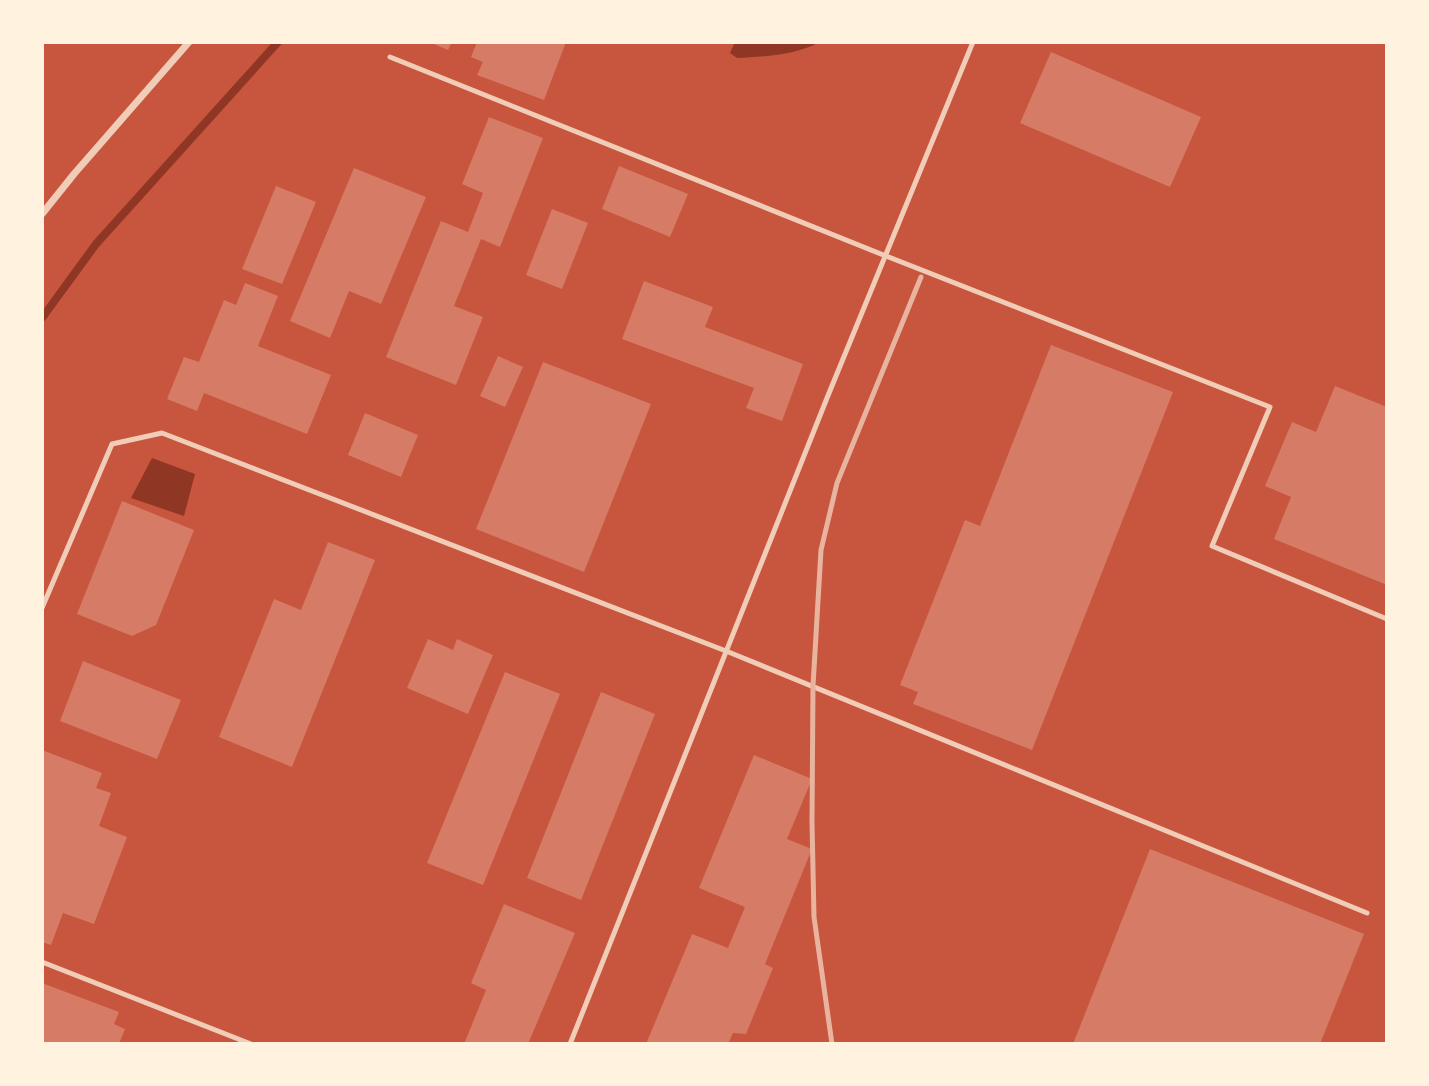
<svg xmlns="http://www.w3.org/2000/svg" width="1429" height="1086" font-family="Cabin,sans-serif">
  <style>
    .water { fill: #8f3625 }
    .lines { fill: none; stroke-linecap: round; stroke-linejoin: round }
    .stream { stroke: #8f3625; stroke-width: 8 }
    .building { fill: #d67c66 }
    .service { stroke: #f1ccb7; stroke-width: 5 }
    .minor { stroke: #f1ccb7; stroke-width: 7 }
    .rail { stroke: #e9b49f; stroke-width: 5 }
  </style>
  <rect width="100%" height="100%" fill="#c8553d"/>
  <g class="water">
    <path d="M735,42h84c-21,13 -58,15 -82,16l-7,-5z"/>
    <polygon points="152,458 195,474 184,516 131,498"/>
  </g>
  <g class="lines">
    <polyline class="stream" points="42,318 96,244 278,42"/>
  </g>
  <g class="building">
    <polygon points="429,42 452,42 448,50"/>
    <polygon points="477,42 566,42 544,100 477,75 483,62 471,57"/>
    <polygon points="1051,52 1201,117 1170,187 1020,123"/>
    <polygon points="489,117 543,138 500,247 481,239 454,306 483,317 456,385 386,357 441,221 468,232 483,193 462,184"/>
    <polygon points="619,166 688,194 670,237 602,209"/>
    <polygon points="354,168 426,197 381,304 349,291 330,338 290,321"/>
    <polygon points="276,186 316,202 282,284 242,269"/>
    <polygon points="552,209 588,223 562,289 526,275"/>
    <polygon points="644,281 713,307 705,327 803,364 782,421 746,408 754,388 622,339"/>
    <polygon points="245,283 278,296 258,346 331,375 307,434 204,393 197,411 167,399 184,357 199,362 224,300 236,305"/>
    <polygon points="1051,345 1173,392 1032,750 913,704 918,692 900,685 965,520 980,526"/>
    <polygon points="498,356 523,367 505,407 480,396"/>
    <polygon points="543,362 651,404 584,572 476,529"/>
    <polygon points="1335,386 1387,407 1387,585 1274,539 1291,497 1265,486 1292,422 1316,432"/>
    <polygon points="365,413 418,435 401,477 348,455"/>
    <polygon points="122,501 194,530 156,625 132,636 77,614"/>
    <polygon points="328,542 375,560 292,767 219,737 274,599 301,610"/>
    <polygon points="428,639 453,650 457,639 493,655 468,714 407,688"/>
    <polygon points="83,661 181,700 157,759 60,721"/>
    <polygon points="505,672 560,694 483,885 427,863"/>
    <polygon points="601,692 655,714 581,900 527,878"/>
    <polygon points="42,750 102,773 96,788 111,793 99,826 127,837 94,924 63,913 51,945 42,942"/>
    <polygon points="754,755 812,779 787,839 812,849 765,964 773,968 746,1034 733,1033 728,1044 713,1044 707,1042 706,1044 646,1044 692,934 728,948 745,907 699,888"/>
    <polygon points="1150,849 1364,934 1320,1044 1073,1044"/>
    <polygon points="504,904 575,933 528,1044 464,1044 486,990 471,983"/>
    <polygon points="42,983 119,1012 114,1024 125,1029 119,1044 42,1044"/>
  </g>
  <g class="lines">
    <g class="service">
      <polyline points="390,57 886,256 1270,407 1212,546 1387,619"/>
      <polyline points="42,608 112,444 162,433 726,651 1367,913"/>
      <polyline points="42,962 251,1044"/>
      <polyline points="570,1044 827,398 973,42"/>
    </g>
    <polyline class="minor" points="42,214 74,174 189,42"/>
    <polyline class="rail" points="832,1044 814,917 812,822 813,686 821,550 837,483 921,277"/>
  </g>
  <rect width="1429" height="1086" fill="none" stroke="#fff3e0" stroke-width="88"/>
</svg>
